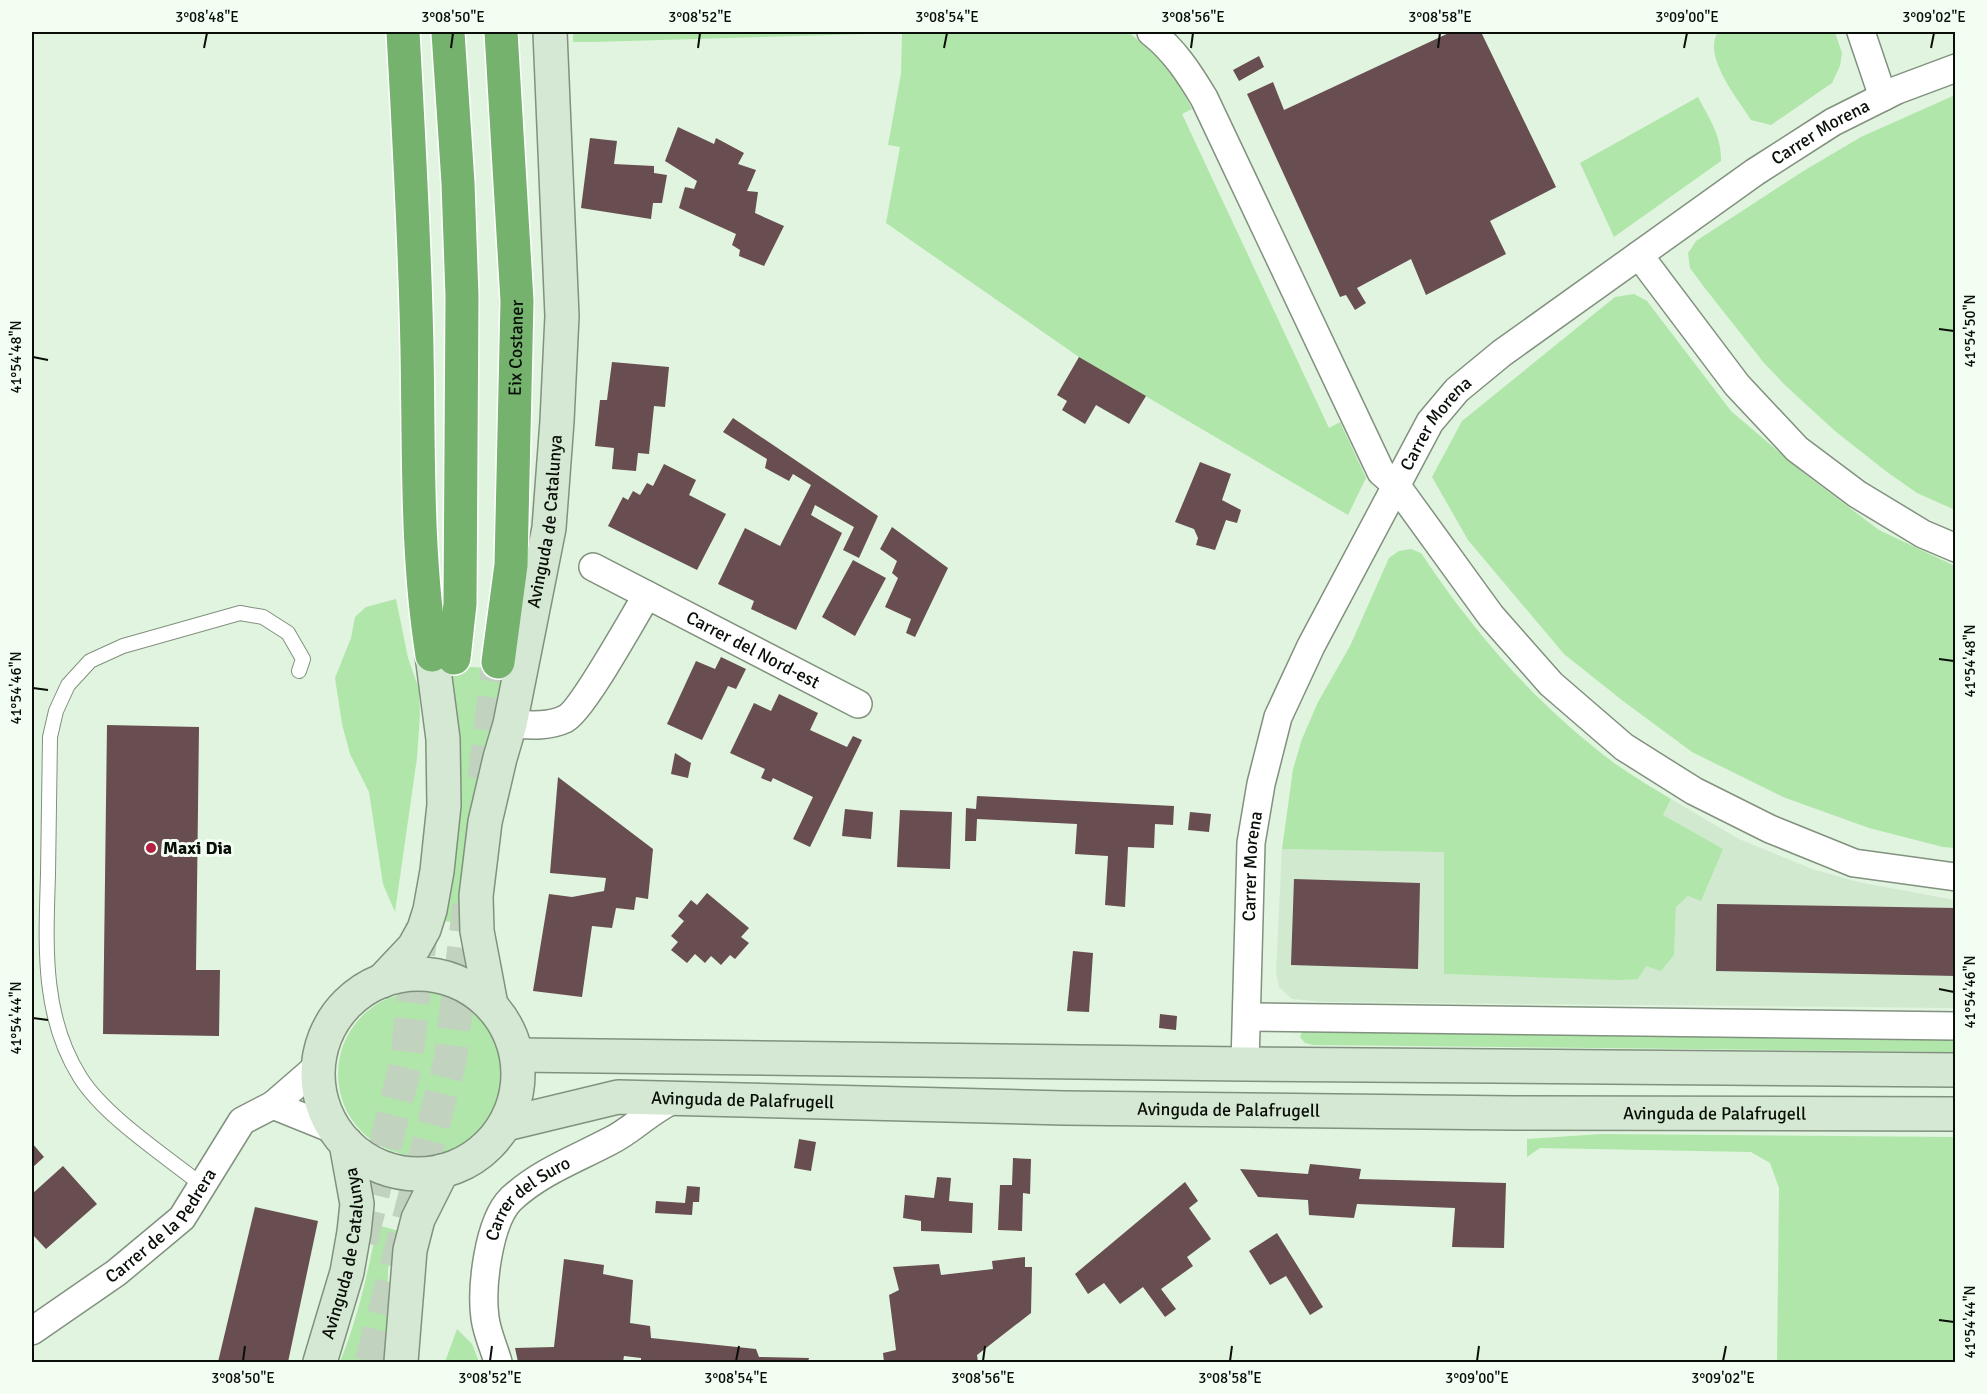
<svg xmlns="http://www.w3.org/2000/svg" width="1987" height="1394" font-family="Signika,sans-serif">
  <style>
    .built { fill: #d1e9ce }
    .green { fill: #b0e6aa }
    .building { fill: #684e50 }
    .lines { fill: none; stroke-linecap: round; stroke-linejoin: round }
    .highway-tunnel { stroke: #c1d2bf; stroke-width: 33; stroke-dasharray: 33 16; stroke-linecap: butt }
    .lane-casing { stroke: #80917e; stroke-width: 16 }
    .street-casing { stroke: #80917e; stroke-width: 30 }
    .secondary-casing { stroke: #80917e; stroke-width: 36 }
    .highway-casing { stroke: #fff; stroke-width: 36 }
    .lane { stroke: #fff; stroke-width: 14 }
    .street { stroke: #fff; stroke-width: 27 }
    .secondary { stroke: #d5e8d3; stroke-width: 33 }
    .highway { stroke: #74b26d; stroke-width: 33 }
    .ticks { fill: none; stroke: #090f08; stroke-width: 2 }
    .poi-dot { fill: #b32043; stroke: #f3fef2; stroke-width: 2 }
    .labels { text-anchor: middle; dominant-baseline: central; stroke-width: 6; stroke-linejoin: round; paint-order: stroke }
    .street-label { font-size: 18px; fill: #090f08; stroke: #f3fef2 }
    .poi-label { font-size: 18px; font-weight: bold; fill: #090f08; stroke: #f3fef2; text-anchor: start }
    .neatline { fill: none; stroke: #090f08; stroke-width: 2 }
    .ticks-label { font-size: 15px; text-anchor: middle; fill: #090f08 }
  </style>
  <rect width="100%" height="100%" fill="#e1f4df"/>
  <polygon class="built" points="1671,799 1739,839 1812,869 1858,882 1955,900 1955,1008 1324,1002 1292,999 1279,987 1276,972 1282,849 1444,851 1444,974 1638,979 1646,965 1674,955 1676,907 1688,896 1663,815"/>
  <g class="green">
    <path d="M573,32h555c30,22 47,44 64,77l-10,5 147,314 11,-6 26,56 -18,37 -269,-158 -193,-134 14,-76 -12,-2 13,-71 1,-41 -309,9h-20z"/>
    <path d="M1718,32h117l7,21 -2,13 -8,17 -61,42 -20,-5c-13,-21 -49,-64 -33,-88z"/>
    <polygon points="1955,95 1955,510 1917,493 1887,472 1835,431 1786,386 1764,363 1704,287 1690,268 1688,253 1696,241 1805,170 1861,137"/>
    <path d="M1698,97c11,21 24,40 23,64l-107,76 -34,-74z"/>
    <polygon points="1634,294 1647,301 1731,411 1806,475 1879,530 1955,566 1955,848 1943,847 1869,828 1783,797 1692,752 1623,701 1564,654 1468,540 1432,477 1462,421 1615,297"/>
    <path d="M1411,549l10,4c54,81 117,154 196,212 17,12 36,23 54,34l-8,16 60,34 -22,52 -13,-5 -12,11 -2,48 -13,16 -15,-5 -8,13 -19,1 -175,-6v-122l-162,-3 11,-80 9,-30 16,-37 32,-56 39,-88 10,-7z"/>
    <polygon points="396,599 408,658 419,689 420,714 417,758 395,912 383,884 369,792 350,754 342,724 335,678 351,638 355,617 366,607"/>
    <polygon points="443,665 512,670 464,923 441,921"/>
    <circle cx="420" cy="1074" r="82"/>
    <polygon points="1303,1030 1955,1036 1956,1052 1313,1045 1305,1043 1300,1037"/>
    <polygon points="1601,1134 1955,1137 1955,1362 1777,1362 1779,1188 1770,1163 1751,1152 1540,1148 1527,1157 1527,1139"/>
    <path d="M377,1225l22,6 -11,38 -1,93h-47c18,-45 28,-89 37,-137z"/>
    <polygon points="457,1329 472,1344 479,1362 445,1362"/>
  </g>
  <g class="building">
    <polygon points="1451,32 1481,32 1556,187 1490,221 1506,254 1426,295 1411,259 1357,288 1366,303 1355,310 1346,295 1340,297 1247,94 1273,82 1284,110"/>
    <polygon points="1259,56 1264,67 1239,81 1233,70"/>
    <polygon points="678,127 714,144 716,138 744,153 738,164 756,170 747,191 758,192 755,213 784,226 764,266 739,256 740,250 732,245 736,234 679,208 685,187 694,189 697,181 665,161"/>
    <polygon points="590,138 617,141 614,164 654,166 654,173 667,175 662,203 653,203 651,219 581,208"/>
    <polygon points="1079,357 1146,396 1129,424 1096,405 1085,424 1062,410 1067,401 1057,395"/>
    <polygon points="612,362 669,367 665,407 654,406 649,454 638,453 636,471 612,469 614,448 595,446 600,400 607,400"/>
    <polygon points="733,418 878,516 859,558 843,550 854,527 815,505 811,515 842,533 796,630 751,609 754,601 718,584 745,528 780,546 811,485 793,474 789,481 765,468 767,459 723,432"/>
    <polygon points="1200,462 1231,474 1222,500 1241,510 1237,523 1226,520 1215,550 1196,545 1198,538 1194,529 1175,522"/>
    <polygon points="664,464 696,480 689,495 726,514 697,570 608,526 623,497 628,500 633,491 640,495 647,483 653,486"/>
    <polygon points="892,527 948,568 915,637 906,633 911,619 885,607 898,578 892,573 897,561 880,549"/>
    <polygon points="853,560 886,578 855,636 822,617"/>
    <polygon points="721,657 746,669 736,689 728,686 702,740 667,724 696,661 715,669"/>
    <polygon points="779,694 818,713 810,730 847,747 853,736 862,740 810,847 793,839 813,797 773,778 771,782 761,778 765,769 730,753 754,703 771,711"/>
    <polygon points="107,725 199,727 196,970 220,970 219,1036 103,1034"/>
    <polygon points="675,753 691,763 688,778 671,774"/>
    <polygon points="558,777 653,849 648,899 636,897 634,910 616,908 612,928 592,926 582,997 533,991 549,894 572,897 604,891 606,878 550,873"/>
    <polygon points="977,796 1174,806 1173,825 1155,824 1154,848 1128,847 1125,907 1105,905 1108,856 1075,854 1077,824 977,819 976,841 965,841 966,808 976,809"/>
    <polygon points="845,809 873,812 871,839 842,836"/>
    <polygon points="900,810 952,812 950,869 897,867"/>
    <polygon points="1190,812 1211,814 1209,832 1188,830"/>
    <polygon points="1294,879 1420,883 1418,969 1291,965"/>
    <polygon points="707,893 749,928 741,937 749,943 735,959 730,955 721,965 711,956 705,963 695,954 687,963 671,950 678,942 671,936 684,921 678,916 691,900 697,905"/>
    <polygon points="1717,904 1956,908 1956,976 1716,971"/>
    <polygon points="1073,951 1093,953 1089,1012 1067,1011"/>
    <polygon points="1160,1014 1177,1016 1176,1030 1159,1028"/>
    <polygon points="799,1139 816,1142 811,1171 794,1168"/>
    <polygon points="32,1143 44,1157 32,1168"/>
    <polygon points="1013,1158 1031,1159 1030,1194 1023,1193 1022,1231 998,1230 1000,1185 1012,1185"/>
    <polygon points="1310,1164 1361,1169 1359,1179 1506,1183 1504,1248 1452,1247 1455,1208 1357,1204 1354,1218 1309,1215 1308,1200 1258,1197 1240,1169 1308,1174"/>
    <polygon points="63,1166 97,1204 46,1249 32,1234 32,1194"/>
    <polygon points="937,1177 951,1178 949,1201 973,1203 972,1233 921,1231 921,1221 903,1218 905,1195 934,1198"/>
    <polygon points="1185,1182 1198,1201 1189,1208 1211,1239 1187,1257 1193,1266 1161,1289 1176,1309 1165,1317 1143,1287 1120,1304 1104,1283 1088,1294 1075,1274"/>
    <polygon points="687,1186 700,1187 699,1202 693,1202 692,1215 655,1213 656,1201 685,1203"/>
    <polygon points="255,1207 318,1221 288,1362 218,1362"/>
    <polygon points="1277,1233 1323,1307 1310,1315 1286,1276 1270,1285 1249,1251"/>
    <polygon points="1025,1257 1025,1267 1032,1267 1031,1313 977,1355 978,1362 884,1362 883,1353 896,1350 889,1295 899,1290 893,1267 939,1264 941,1275 993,1269 992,1261"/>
    <polygon points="564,1259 604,1265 603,1274 633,1280 630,1323 650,1326 651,1338 756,1349 759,1357 809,1358 808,1362 641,1362 641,1358 624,1356 623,1362 518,1362 515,1348 554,1347"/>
  </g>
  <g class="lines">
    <g class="highway-tunnel">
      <polyline points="484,779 498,662"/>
      <polyline points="361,1242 406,1063 422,925"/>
      <polyline points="371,1362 450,1061 469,905"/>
    </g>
    <g class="lane-casing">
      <path id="lane" d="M203,1186c-37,-30 -98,-69 -123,-109 -39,-62 -34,-133 -32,-203 1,-46 1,-91 2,-137l6,-26 12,-26 22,-24 33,-15 117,-33 23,4 25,16 15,26 -4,12"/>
    </g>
    <g class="street-casing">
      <g id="street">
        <path d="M1151,32c23,18 38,41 53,66l177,374 15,13 95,131 60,68 73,63 70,44 76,38 84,34 102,14"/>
        <polyline points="1861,32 1883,97"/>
        <polyline points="1639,255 1737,385 1797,449 1857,494 1923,534 1956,548"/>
        <path id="s1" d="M593,567l265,137"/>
        <path d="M510,724c19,1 38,3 55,-5 17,-8 69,-103 82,-124"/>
        <polyline points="1247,1017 1956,1026"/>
        <path id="s2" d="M1245,1064l6,-221 10,-59 17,-67 33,-71 119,-224 27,-32 45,-37 253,-181 78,-50 64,-32 59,-22"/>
        <polyline points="273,1105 335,1130"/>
        <path id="s3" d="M32,1331l84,-58 66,-55 60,-97 31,-16 45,-39"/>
        <path id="s4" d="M498,1362c-4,-14 -11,-29 -13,-44 -4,-30 3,-96 26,-119 29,-27 65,-40 99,-58 23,-11 42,-33 66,-42"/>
      </g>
    </g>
    <g class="secondary-casing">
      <g id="secondary">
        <circle cx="418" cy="1074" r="100"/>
        <polyline points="382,981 414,947 424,929 430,910 437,871 444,805 443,739 432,655"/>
        <path id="s5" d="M491,1005l-14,-74 -1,-35 9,-74 15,-64 10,-34 39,-196 8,-107 5,-105 -12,-284"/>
        <polyline points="517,1055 1245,1064 1956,1070"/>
        <path id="s6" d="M506,1124l112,-27 446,11 450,5 442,1"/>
        <path id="s7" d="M320,1362l27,-90 7,-40 3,-28 -11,-61"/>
        <polyline points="401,1362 410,1250 418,1219 442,1171"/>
      </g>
    </g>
    <g class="highway-casing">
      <g id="highway">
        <path d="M403,32c6,106 12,212 14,318 2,102 -1,204 15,305"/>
        <polyline points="448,32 458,183 462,296 460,604 454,658"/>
        <path id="s8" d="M498,662l13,-97 6,-264 -16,-269"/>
      </g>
    </g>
    <use href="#lane" class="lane"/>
    <use href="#street" class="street"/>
    <use href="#secondary" class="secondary"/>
    <use href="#highway" class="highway"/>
  </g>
  <path class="ticks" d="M204,48l3,-15M451,48l2,-15M698,48l2,-15M944,48l3,-15M1191,48l2,-15M1438,48l2,-15M1684,48l3,-15M1931,48l3,-15M1939,329l15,2M33,357l15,3M1939,659l15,2M33,688l15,2M1939,989l15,3M33,1018l15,2M1939,1320l15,2M243,1361l2,-15M490,1361l2,-15M736,1361l3,-15M983,1361l2,-15M1230,1361l2,-15M1477,1361l2,-15M1723,1361l3,-15"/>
  <circle class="poi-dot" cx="151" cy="848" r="6"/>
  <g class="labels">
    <g class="street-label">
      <text stroke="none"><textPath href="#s2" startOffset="1170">Carrer Morena</textPath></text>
      <text stroke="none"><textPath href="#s8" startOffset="315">Eix Costaner</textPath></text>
      <text stroke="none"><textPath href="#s2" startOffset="684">Carrer Morena</textPath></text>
      <text stroke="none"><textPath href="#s5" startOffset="492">Avinguda de Catalunya</textPath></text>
      <text stroke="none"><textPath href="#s1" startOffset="180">Carrer del Nord-est</textPath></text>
      <text stroke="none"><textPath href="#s2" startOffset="198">Carrer Morena</textPath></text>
      <text stroke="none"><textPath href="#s6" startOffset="240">Avinguda de Palafrugell</textPath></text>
      <text stroke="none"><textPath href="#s6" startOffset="726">Avinguda de Palafrugell</textPath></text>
      <text stroke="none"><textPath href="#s6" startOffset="1212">Avinguda de Palafrugell</textPath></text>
      <text stroke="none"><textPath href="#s4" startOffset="182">Carrer del Suro</textPath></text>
      <text stroke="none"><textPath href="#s3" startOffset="168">Carrer de la Pedrera</textPath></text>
      <text stroke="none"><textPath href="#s7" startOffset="112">Avinguda de Catalunya</textPath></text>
    </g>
    <g class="poi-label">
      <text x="163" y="848">Maxi Dia</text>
    </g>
  </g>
  <rect width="1987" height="1394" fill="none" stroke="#f3fef2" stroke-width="66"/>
  <rect x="33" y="33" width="1921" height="1328" class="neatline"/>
  <g class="ticks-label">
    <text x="207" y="22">3°08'48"E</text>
    <text x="453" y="22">3°08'50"E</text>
    <text x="700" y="22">3°08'52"E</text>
    <text x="947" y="22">3°08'54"E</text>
    <text x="1193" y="22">3°08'56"E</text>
    <text x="1440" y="22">3°08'58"E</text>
    <text x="1687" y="22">3°09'00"E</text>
    <text x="1934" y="22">3°09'02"E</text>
    <text transform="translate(1970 331) rotate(-90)" y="5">41°54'50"N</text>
    <text transform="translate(16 357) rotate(-90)" y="5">41°54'48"N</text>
    <text transform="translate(1970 661) rotate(-90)" y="5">41°54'48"N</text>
    <text transform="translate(16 688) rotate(-90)" y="5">41°54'46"N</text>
    <text transform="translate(1970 992) rotate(-90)" y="5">41°54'46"N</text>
    <text transform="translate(16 1018) rotate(-90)" y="5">41°54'44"N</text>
    <text transform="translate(1970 1322) rotate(-90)" y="5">41°54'44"N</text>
    <text x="243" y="1383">3°08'50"E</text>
    <text x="490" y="1383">3°08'52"E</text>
    <text x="736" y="1383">3°08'54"E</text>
    <text x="983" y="1383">3°08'56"E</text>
    <text x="1230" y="1383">3°08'58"E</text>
    <text x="1477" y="1383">3°09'00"E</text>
    <text x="1723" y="1383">3°09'02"E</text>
  </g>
</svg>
